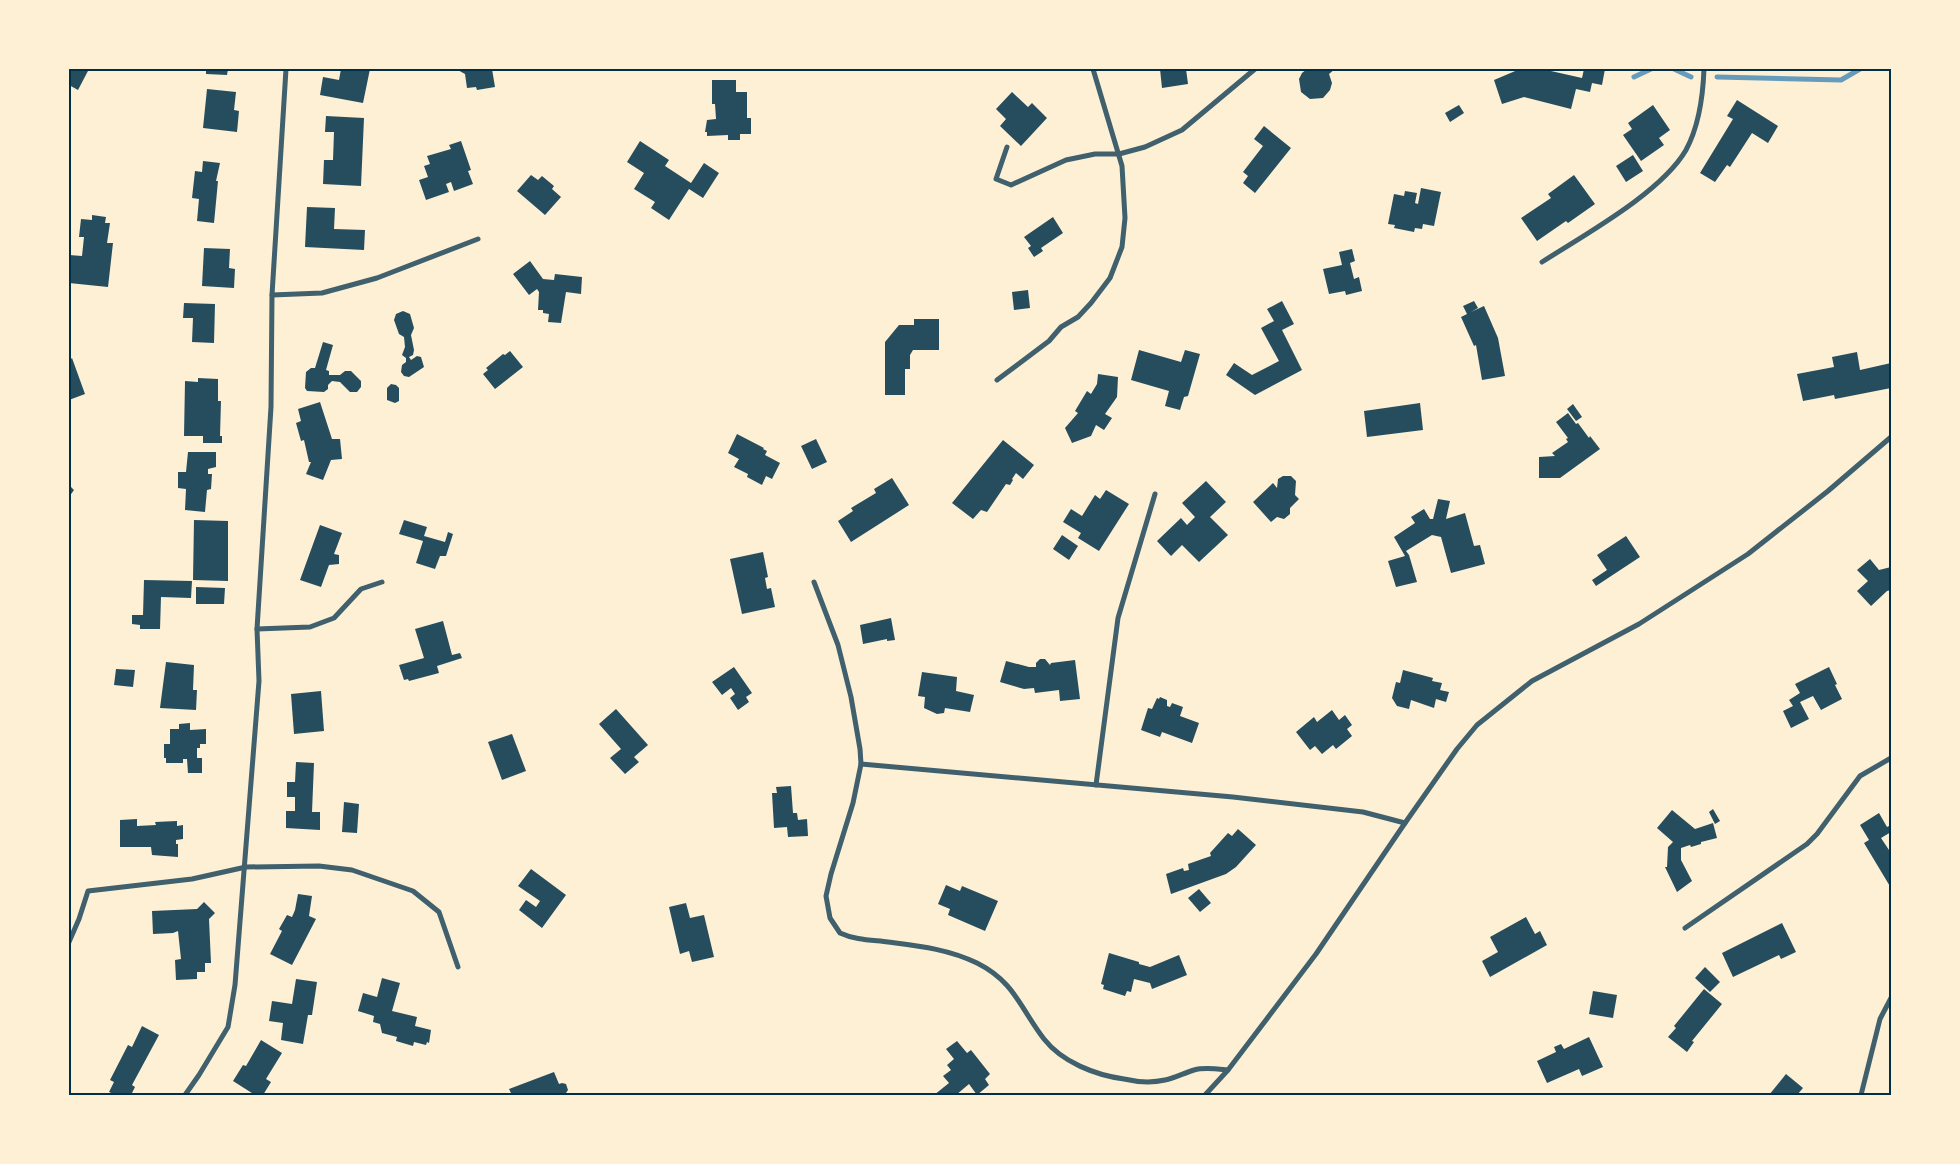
<svg xmlns="http://www.w3.org/2000/svg" width="1960" height="1164" font-family="'Alegreya Sans',sans-serif">
  <style>
    .lines { fill: none; stroke-linecap: round; stroke-linejoin: round }
    .stream { stroke: #669bbc; stroke-width: 5 }
    .building { fill: #264d5e }
    .minor { stroke: #3f606c; stroke-width: 5 }
    .neatline { fill: none; stroke: #003049; stroke-width: 2 }
  </style>
  <rect width="100%" height="100%" fill="#fdf0d5"/>
  <g class="lines">
    <g class="stream">
      <polyline points="1674,69 1691,77"/>
      <polyline points="1634,77 1651,69"/>
      <polyline points="1717,77 1841,80 1860,69"/>
    </g>
  </g>
  <g class="building">
    <polygon points="69,69 89,69 78,90 69,85"/>
    <polygon points="206,69 228,69 227,75 206,74"/>
    <polygon points="341,69 370,69 363,103 320,95 323,77 339,80"/>
    <polygon points="456,69 492,69 495,87 477,90 476,87 467,88 465,74"/>
    <polygon points="1160,69 1186,69 1188,84 1162,88"/>
    <polygon points="1307,69 1335,69 1329,74 1332,83 1330,90 1323,98 1310,99 1301,92 1299,79 1302,73"/>
    <polygon points="1520,69 1542,69 1582,78 1584,69 1605,69 1602,85 1592,83 1590,92 1576,89 1571,109 1524,97 1502,104 1494,80"/>
    <polygon points="712,80 736,80 736,92 747,92 747,118 751,118 751,134 740,134 740,140 728,140 728,135 707,136 707,132 705,132 707,120 716,119 715,104 712,104"/>
    <polygon points="207,89 236,92 234,110 239,111 237,132 203,128"/>
    <polygon points="1012,92 1028,107 1032,103 1047,118 1021,146 1000,126 1006,119 996,109"/>
    <polygon points="1737,100 1778,126 1768,143 1752,133 1730,167 1727,165 1715,182 1700,173 1733,119 1727,116"/>
    <polygon points="1459,105 1464,113 1450,122 1445,113"/>
    <polygon points="1653,105 1670,130 1659,138 1664,145 1641,161 1623,135 1632,129 1628,123"/>
    <polygon points="326,116 364,118 361,186 323,184 324,160 333,160 334,132 325,132"/>
    <polygon points="1264,126 1291,148 1255,193 1243,183 1248,176 1243,172 1263,146 1254,139"/>
    <polygon points="461,141 471,170 468,171 473,184 454,191 451,182 446,184 449,192 426,200 419,180 428,177 424,166 430,164 427,156 451,149 449,145"/>
    <polygon points="640,141 669,160 665,166 691,183 704,163 719,173 703,198 689,189 669,220 651,208 655,202 634,189 644,173 627,162"/>
    <polygon points="1633,155 1643,171 1626,182 1616,166"/>
    <polygon points="203,161 220,163 216,181 218,181 214,223 197,221 199,199 192,198 195,171 202,172"/>
    <polygon points="531,175 538,180 542,176 554,186 552,189 561,197 545,215 517,191"/>
    <polygon points="1574,175 1595,204 1568,223 1566,221 1537,241 1521,218 1551,198 1548,194"/>
    <polygon points="1421,188 1441,192 1434,226 1423,224 1422,229 1415,228 1414,232 1394,228 1395,225 1388,224 1394,194 1404,196 1405,191 1417,193 1415,203 1418,204"/>
    <polygon points="307,207 335,208 334,229 365,230 364,250 305,247"/>
    <polygon points="92,215 106,217 105,223 110,223 107,243 113,243 108,287 69,283 70,269 69,269 69,255 82,256 84,237 79,237 81,219 92,220"/>
    <polygon points="1053,217 1063,233 1041,248 1043,251 1034,257 1028,248 1031,246 1024,237"/>
    <polygon points="204,248 230,249 229,268 235,269 234,288 202,286"/>
    <polygon points="1352,249 1355,261 1350,263 1354,279 1359,277 1362,291 1346,295 1345,291 1329,294 1323,269 1342,265 1339,252"/>
    <polygon points="530,261 543,279 554,280 555,274 582,277 581,294 566,292 561,323 548,322 549,314 543,313 543,310 538,310 539,292 537,289 529,295 513,274"/>
    <polygon points="1028,290 1030,308 1014,310 1012,292"/>
    <polygon points="1282,301 1294,324 1282,330 1302,370 1255,395 1226,375 1234,363 1252,375 1279,361 1261,328 1274,321 1267,309"/>
    <polygon points="1474,301 1478,308 1471,312 1484,306 1498,338 1505,376 1482,380 1476,345 1474,346 1461,317 1467,314 1463,306"/>
    <polygon points="184,303 215,304 214,343 192,342 193,318 183,318"/>
    <polygon points="403,311 410,314 414,328 411,335 414,350 413,355 409,357 411,360 417,356 421,357 424,367 409,377 404,376 401,372 402,365 406,362 406,358 402,355 405,347 404,337 399,334 394,320 396,314"/>
    <polygon points="914,319 939,319 939,350 913,350 910,355 910,369 905,369 905,395 885,395 885,342 899,325 914,325"/>
    <polygon points="323,342 333,345 326,370 329,371 329,375 340,375 345,371 351,371 361,381 361,387 357,392 350,392 340,382 332,381 328,385 328,389 324,392 307,391 305,388 306,372 311,368 315,368"/>
    <polygon points="1139,350 1181,362 1185,350 1200,354 1188,396 1184,397 1180,410 1165,406 1169,391 1131,380"/>
    <polygon points="510,351 523,367 495,389 483,374 488,370 486,368 503,354 505,355"/>
    <polygon points="1857,352 1860,370 1891,363 1891,388 1835,399 1834,395 1803,401 1797,374 1834,367 1832,357"/>
    <polygon points="69,355 71,359 72,358 85,394 69,400"/>
    <polygon points="1098,374 1118,377 1117,397 1105,414 1112,418 1104,430 1096,425 1091,436 1072,443 1065,428 1078,413 1075,411 1087,391 1091,394 1097,384"/>
    <polygon points="198,378 218,379 218,401 221,401 220,436 222,436 222,443 203,443 203,436 184,436 185,381 198,382"/>
    <polygon points="391,384 396,385 399,388 399,401 395,403 387,400 387,388"/>
    <polygon points="320,402 332,439 340,439 342,459 331,460 323,480 306,474 311,462 309,462 304,440 301,441 296,423 301,421 298,409"/>
    <polygon points="1420,403 1423,430 1367,437 1364,411"/>
    <polygon points="1573,404 1582,417 1576,421 1567,409"/>
    <polygon points="1568,413 1576,424 1578,423 1589,438 1590,436 1600,449 1560,478 1539,478 1539,457 1555,456 1552,453 1568,442 1566,439 1568,438 1556,422"/>
    <polygon points="737,434 764,448 763,449 767,451 765,455 780,463 772,479 766,476 762,485 747,477 748,474 734,467 739,459 728,453"/>
    <polygon points="816,439 827,462 812,469 801,446"/>
    <polygon points="1003,440 1034,465 1023,479 1016,473 1012,479 1013,480 1010,485 1006,484 987,512 981,510 973,519 952,503"/>
    <polygon points="69,448 70,448 71,487 74,490 69,497"/>
    <polygon points="188,452 216,452 216,467 208,469 208,474 212,474 211,489 207,490 205,512 185,510 186,489 178,488 178,472 186,472"/>
    <polygon points="1283,476 1291,476 1296,481 1295,495 1299,499 1290,508 1290,514 1284,519 1277,517 1271,522 1253,502 1273,483 1277,488 1278,479"/>
    <polygon points="892,478 909,505 851,542 838,521 853,511 851,508 876,493 874,489"/>
    <polygon points="1206,481 1226,502 1210,517 1228,535 1199,562 1182,545 1171,556 1157,541 1181,518 1187,525 1195,517 1182,503"/>
    <polygon points="1106,490 1129,504 1099,551 1078,538 1081,533 1063,522 1071,509 1082,516 1095,495 1100,499"/>
    <polygon points="1438,499 1450,501 1446,519 1465,513 1474,546 1480,545 1485,564 1451,573 1441,537 1432,535 1406,551 1409,555 1417,582 1396,587 1388,561 1405,556 1394,537 1415,523 1411,517 1424,509 1430,519 1433,519"/>
    <polygon points="194,520 228,521 228,581 193,580"/>
    <polygon points="404,520 427,527 424,536 445,542 448,532 453,534 446,556 440,556 435,569 416,563 423,541 399,534"/>
    <polygon points="320,525 342,533 334,554 339,555 339,564 329,565 321,587 300,580"/>
    <polygon points="1062,535 1078,546 1069,560 1053,549"/>
    <polygon points="1626,536 1640,557 1596,586 1592,580 1607,570 1597,555"/>
    <polygon points="763,552 768,577 765,578 767,589 771,588 775,607 742,614 730,559"/>
    <polygon points="1870,559 1879,570 1891,567 1891,590 1887,591 1871,606 1857,591 1868,581 1857,570"/>
    <polygon points="144,580 192,581 191,598 161,597 160,629 140,629 140,625 132,624 132,615 143,615"/>
    <polygon points="196,587 225,588 224,604 196,604"/>
    <polygon points="891,618 895,640 887,641 887,639 863,644 860,625"/>
    <polygon points="443,621 452,655 460,653 462,658 437,666 439,673 409,681 408,679 404,680 399,665 424,658 415,629"/>
    <polygon points="1040,659 1045,659 1050,665 1051,663 1075,660 1080,699 1060,701 1059,690 1035,693 1034,688 1024,689 1000,682 1006,661 1029,667 1036,667 1036,663"/>
    <polygon points="166,662 194,665 193,690 197,690 196,710 160,708"/>
    <polygon points="734,667 752,693 746,697 749,702 738,710 730,698 735,694 731,688 722,695 712,682"/>
    <polygon points="1829,667 1837,684 1835,685 1842,699 1821,710 1813,696 1800,702 1809,719 1791,728 1783,711 1793,706 1789,700 1800,693 1795,684"/>
    <polygon points="116,669 135,670 133,687 114,685"/>
    <polygon points="1403,670 1433,678 1432,681 1442,683 1440,690 1449,692 1446,702 1436,699 1434,708 1411,700 1409,709 1397,706 1392,698 1396,682 1400,683"/>
    <polygon points="922,672 957,677 956,691 974,695 970,712 945,708 944,713 937,714 924,708 925,697 918,696"/>
    <polygon points="321,691 324,731 294,734 291,694"/>
    <polygon points="1160,697 1167,700 1167,706 1170,707 1172,703 1183,707 1180,716 1199,723 1192,743 1162,732 1160,737 1141,730 1148,708 1152,709 1157,698 1159,699"/>
    <polygon points="616,709 648,745 634,757 639,762 625,774 610,758 621,749 599,724"/>
    <polygon points="1332,710 1339,720 1345,715 1352,725 1347,729 1352,736 1336,749 1333,745 1322,754 1315,746 1310,750 1296,732 1314,717 1317,722"/>
    <polygon points="190,723 190,730 206,729 206,744 200,744 200,748 197,748 197,758 202,758 202,773 188,773 187,759 183,759 183,763 166,763 166,758 164,758 164,744 170,744 170,729 179,729 179,724"/>
    <polygon points="512,734 526,771 502,780 488,742"/>
    <polygon points="296,762 314,763 312,812 320,812 320,830 286,828 286,811 295,811 295,797 287,797 287,782 295,782"/>
    <polygon points="791,786 793,813 797,813 798,820 807,819 808,836 788,837 787,827 774,828 772,793 777,793 776,787"/>
    <polygon points="344,802 359,804 357,833 342,832"/>
    <polygon points="1713,809 1720,821 1715,824 1709,812"/>
    <polygon points="1672,810 1695,829 1713,823 1717,838 1701,842 1701,844 1691,847 1690,845 1681,848 1681,860 1692,881 1677,892 1665,867 1667,867 1668,847 1673,842 1657,828"/>
    <polygon points="1879,813 1887,827 1891,825 1891,832 1881,838 1891,853 1891,888 1864,843 1869,840 1860,825"/>
    <polygon points="137,819 137,826 156,825 155,822 177,821 177,826 183,825 183,839 176,840 176,844 178,844 178,857 152,855 151,847 120,847 120,820"/>
    <polygon points="1238,829 1256,845 1236,867 1226,874 1171,894 1166,874 1183,868 1184,871 1189,870 1188,864 1211,856 1210,853 1228,833 1232,836"/>
    <polygon points="531,869 566,895 542,928 519,910 526,900 536,907 540,901 518,886"/>
    <polygon points="946,885 960,891 962,886 998,901 985,931 948,915 950,909 938,904"/>
    <polygon points="1199,889 1211,903 1200,912 1188,898"/>
    <polygon points="298,894 312,896 309,916 316,919 292,965 270,954 282,931 279,929 287,915 292,917 295,910"/>
    <polygon points="204,902 215,913 209,919 211,963 205,963 205,972 197,972 197,979 176,980 175,960 181,959 178,931 173,933 153,934 152,911 197,909"/>
    <polygon points="686,903 690,918 704,915 714,957 692,962 689,951 680,954 669,907"/>
    <polygon points="1526,917 1535,934 1540,931 1547,945 1490,977 1482,961 1498,952 1490,937"/>
    <polygon points="1782,923 1796,952 1781,959 1779,955 1733,977 1722,953"/>
    <polygon points="1109,953 1139,962 1139,964 1150,967 1179,955 1187,975 1152,989 1150,983 1134,979 1131,992 1127,991 1125,996 1103,989 1104,985 1101,984"/>
    <polygon points="1705,967 1720,982 1710,992 1695,978"/>
    <polygon points="382,978 400,983 392,1011 417,1017 415,1026 431,1030 429,1043 427,1042 426,1045 414,1042 413,1046 396,1041 397,1037 382,1033 380,1024 373,1022 374,1016 358,1011 363,993 377,997"/>
    <polygon points="296,979 317,982 312,1015 308,1015 303,1044 281,1040 283,1023 269,1021 272,1001 292,1004"/>
    <polygon points="1704,989 1722,1004 1692,1041 1694,1042 1687,1052 1668,1037 1676,1028 1674,1026"/>
    <polygon points="1593,991 1617,995 1613,1018 1589,1014"/>
    <polygon points="142,1026 159,1035 132,1085 135,1087 131,1095 116,1095 109,1092 114,1082 110,1080 128,1045 132,1047"/>
    <polygon points="1589,1037 1603,1067 1582,1076 1579,1069 1547,1083 1537,1061 1556,1052 1554,1047 1561,1044 1564,1049"/>
    <polygon points="261,1040 282,1053 266,1079 271,1082 263,1095 255,1095 233,1081 243,1065 246,1066"/>
    <polygon points="957,1041 967,1053 971,1050 990,1074 985,1079 989,1085 977,1095 969,1084 956,1095 934,1095 949,1083 943,1076 951,1070 947,1065 954,1059 946,1049"/>
    <polygon points="554,1072 559,1084 562,1083 566,1084 568,1090 566,1093 567,1095 512,1095 509,1089"/>
    <polygon points="1786,1074 1803,1088 1797,1095 1769,1095"/>
  </g>
  <g class="lines">
    <g class="minor">
      <polyline points="1007,147 996,179 1011,185 1066,160 1095,154 1119,154 1145,147 1182,130 1255,69"/>
      <path d="M1542,262c42,-27 119,-69 144,-112 13,-24 17,-54 18,-81"/>
      <polyline points="272,295 322,293 377,278 478,239"/>
      <polyline points="997,380 1049,341 1061,327 1078,317 1091,303 1110,278 1122,247 1125,218 1122,166 1093,69"/>
      <path d="M814,582l24,63 13,52 9,52 1,15 -8,39 -22,71 -5,22 4,22 10,15c15,7 32,7 48,9 31,4 60,7 89,21 38,19 43,45 67,76 18,23 51,36 80,40 13,3 28,4 41,1 10,-2 19,-7 29,-10 11,-3 23,-1 34,0"/>
      <polyline points="257,629 310,627 334,618 361,589 382,582"/>
      <polyline points="861,764 1233,797 1363,812 1405,823"/>
      <polyline points="1096,785 1118,618 1155,494"/>
      <polyline points="1685,928 1807,844 1817,834 1860,776 1891,758"/>
      <polyline points="69,942 79,919 88,891 192,879 246,867 319,866 352,870 413,891 439,912 458,967"/>
      <polyline points="185,1095 199,1075 228,1027 235,985 259,681 257,629 271,407 272,295 286,69"/>
      <polyline points="1205,1095 1228,1070 1316,954 1405,823 1457,749 1477,725 1532,681 1639,624 1748,554 1828,491 1891,437"/>
      <polyline points="1861,1095 1880,1019 1891,998"/>
    </g>
  </g>
  <rect width="1960" height="1164" fill="none" stroke="#fdf0d5" stroke-width="140"/>
  <rect x="70" y="70" width="1820" height="1024" class="neatline"/>
</svg>
